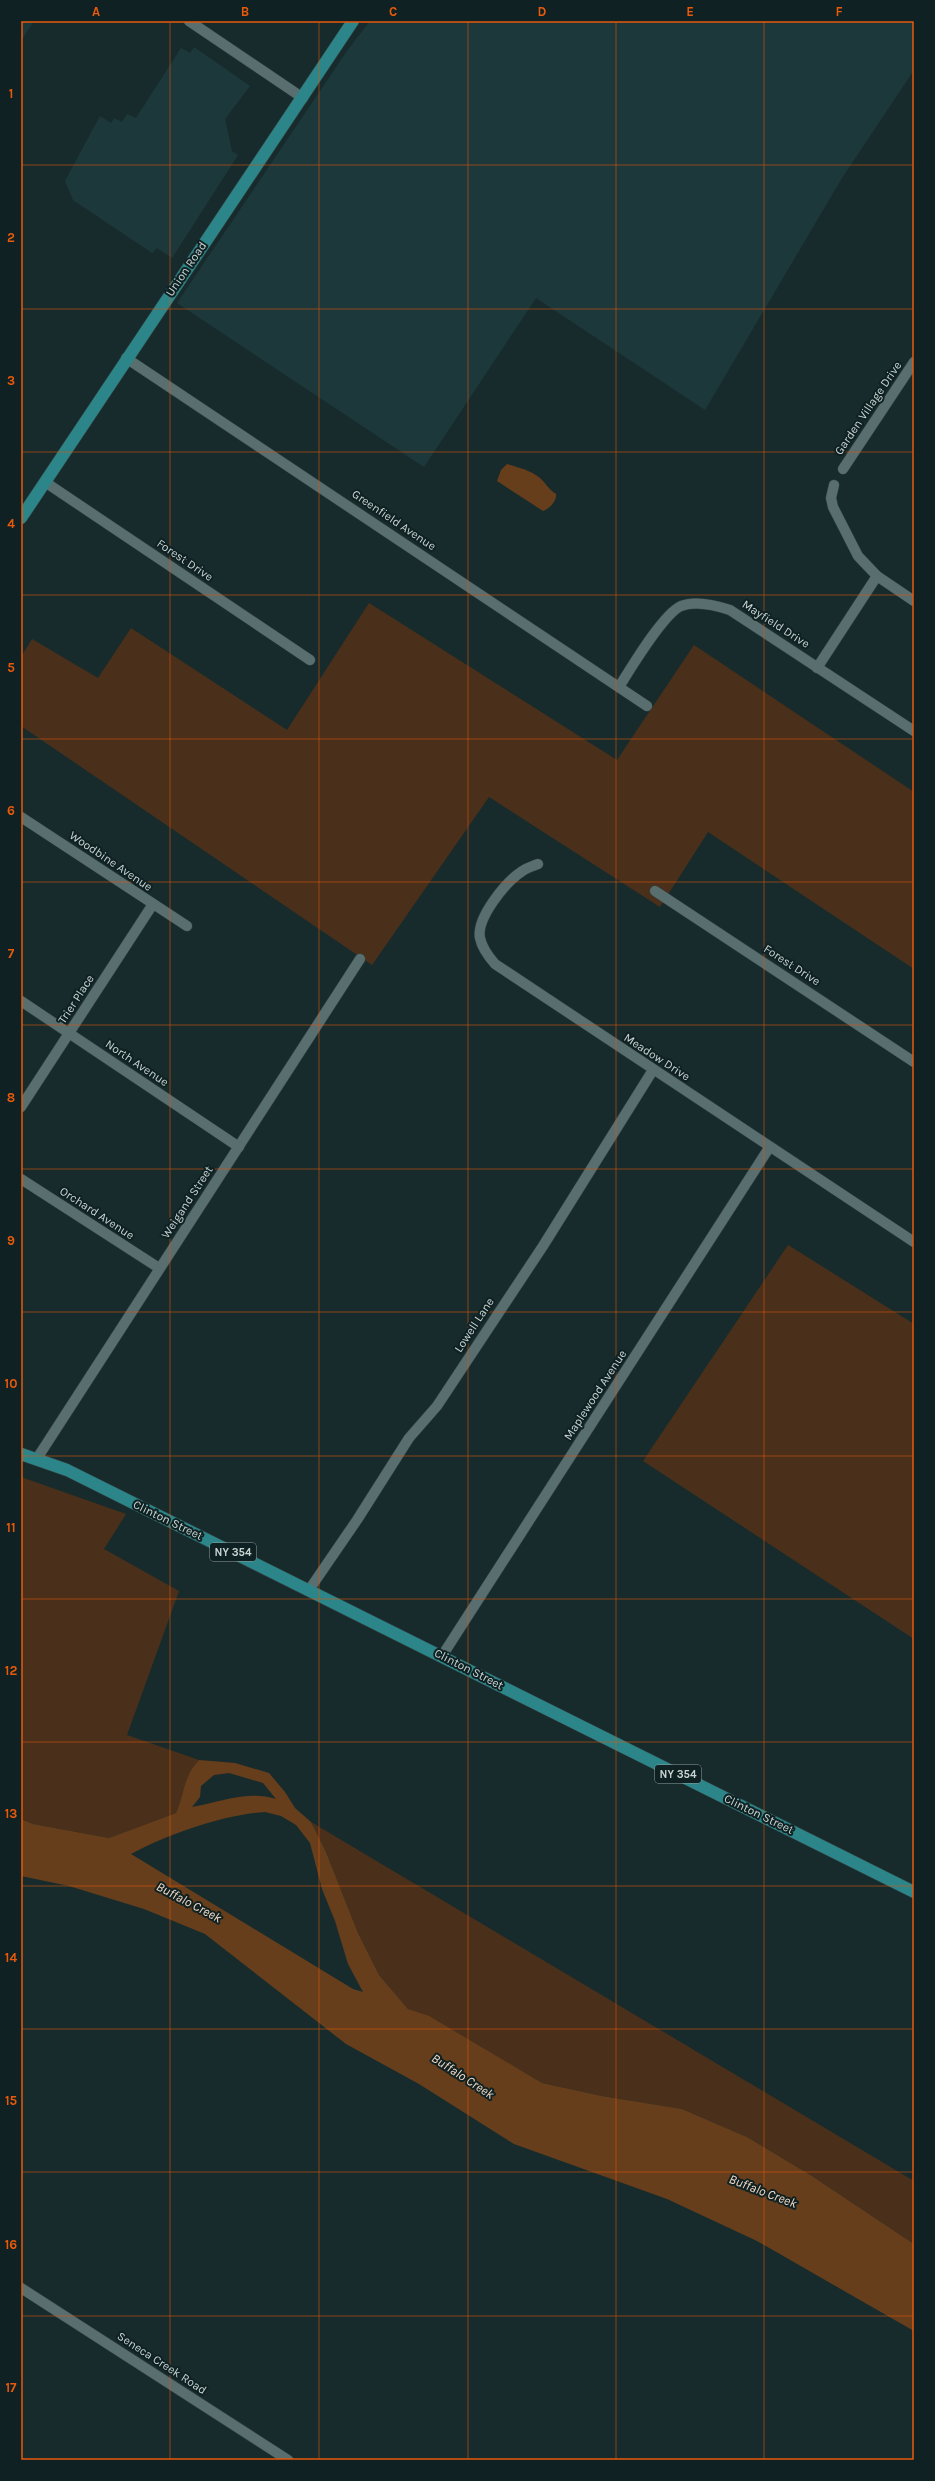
<svg xmlns="http://www.w3.org/2000/svg" width="935" height="2481" font-family="Karla,sans-serif">
  <style>
    .built { fill: #1d383a }
    .green { fill: #4a301a }
    .water { fill: #663e1b; fill-rule: evenodd }
    .lines { fill: none; stroke-linecap: round; stroke-linejoin: round }
    .minor-casing { stroke: #364546; stroke-width: 11 }
    .major-casing { stroke: #364546; stroke-width: 13 }
    .minor { stroke: #596e6f; stroke-width: 10 }
    .major { stroke: #2b8589; stroke-width: 12 }
    .grid { fill: none; stroke: #e8590c; stroke-width: 1; stroke-opacity: 0.55 }
    .labels { text-anchor: middle; dominant-baseline: central; stroke-width: 4; stroke-linejoin: round; paint-order: stroke }
    .shield { fill: #0f2122; stroke: #909e9f; stroke-width: 1 }
    .shield-label { font-size: 11px; font-weight: bold; fill: #c8d4d4 }
    .street-label { font-size: 12px; fill: #c8d4d4; stroke: #0f2122 }
    .water-label { font-size: 13px; font-style: italic; fill: #f6dbc6; stroke: #0f2122 }
    .neatline { fill: none; stroke: #e8590c; stroke-width: 1.5 }
    .grid-label { font-size: 13px; text-anchor: middle; font-weight: bold; fill: #e8590c }
  </style>
  <rect width="100%" height="100%" fill="#182b2c"/>
  <g class="built">
    <polygon points="21,21 34,21 21,41"/>
    <polygon points="370,21 914,21 914,70 842,178 705,410 536,298 424,467 177,303 347,51"/>
    <polygon points="194,47 250,86 225,119 232,151 238,155 172,258 157,248 152,253 73,200 65,181 100,116 111,123 114,118 122,122 127,114 136,118 181,48 190,53"/>
  </g>
  <g class="green">
    <polygon points="369,603 617,760 694,645 914,792 914,969 708,832 660,907 489,797 372,965 21,726 21,657 32,639 98,678 131,628 287,730"/>
    <polygon points="788,1245 914,1324 914,1639 643,1461"/>
    <path d="M21,1477l105,37 -22,35 75,42 -52,144 72,25c-14,15 -15,35 -23,53l-67,25 -76,-14 -12,-5z"/>
    <polygon points="311,1822 914,2181 914,2244 812,2176 747,2137 682,2109 602,2096 542,2083 429,2017 408,2009 379,1975 358,1933 326,1852"/>
  </g>
  <g class="water">
    <path d="M507,464c12,4 23,6 33,14 6,5 7,10 16,16 1,7 -7,15 -13,17l-46,-30 4,-11z"/>
    <path d="M199,1760l36,3 34,10 16,19 10,16 16,14 15,30 32,81 21,42 29,34 21,7 113,67 60,13 80,13 65,28 65,39 102,68v87l-157,-90 -90,-42 -153,-55 -95,-60 -73,-40 -141,-110 -61,-25 -75,-23 -48,-10v-57l12,5 76,14 67,-25c8,-18 8,-38 23,-53zM229,1773l34,10 13,16c-27,-9 -56,3 -84,8l8,-10 1,-11 13,-11zM265,1812l16,4 15,9 14,18 12,46 13,32 13,43 15,28 -10,-3 -222,-135c38,-20 91,-39 134,-42z"/>
  </g>
  <g class="lines">
    <g class="minor-casing">
      <g id="minor">
        <polyline points="189,21 303,98"/>
        <polyline points="126,358 647,706"/>
        <polyline points="843,469 914,362"/>
        <polyline points="45,482 310,660"/>
        <polyline points="834,485 831,498 833,507 858,556 877,576 914,601"/>
        <polyline points="817,668 877,576"/>
        <path d="M619,687c12,-19 44,-73 62,-81 15,-6 34,-1 49,4l184,121"/>
        <polyline points="21,817 187,926"/>
        <path d="M538,864c-5,2 -12,4 -17,8 -15,10 -45,46 -41,66 2,10 8,18 15,26l419,278"/>
        <polyline points="655,891 914,1062"/>
        <polyline points="21,1001 239,1147"/>
        <polyline points="21,1107 153,904"/>
        <polyline points="21,1179 159,1268"/>
        <polyline points="36,1460 360,959"/>
        <polyline points="309,1590 357,1520 409,1438 437,1406 543,1246 653,1070"/>
        <polyline points="442,1656 769,1148"/>
        <polyline points="21,2288 288,2460"/>
      </g>
    </g>
    <g class="major-casing">
      <g id="major">
        <polyline points="21,518 353,21"/>
        <polyline points="21,1454 67,1470 914,1892"/>
      </g>
    </g>
    <use href="#minor" class="minor"/>
    <use href="#major" class="major"/>
  </g>
  <path class="grid" d="M170,21v2439M319,21v2439M468,21v2439M616,21v2439M764,21v2439M21,165h893M21,309h893M21,452h893M21,595h893M21,739h893M21,882h893M21,1025h893M21,1169h893M21,1312h893M21,1456h893M21,1599h893M21,1742h893M21,1886h893M21,2029h893M21,2172h893M21,2316h893"/>
  <g class="labels">
    <g class="shield">
      <rect x="210" y="1543" width="46" height="18" rx="3"/>
      <rect x="655" y="1765" width="46" height="18" rx="3"/>
    </g>
    <g class="shield-label">
      <text x="233" y="1552">NY 354</text>
      <text x="678" y="1774">NY 354</text>
    </g>
    <g class="street-label">
      <text transform="translate(186 269) rotate(-56)">Union Road</text>
      <text transform="translate(868 408) rotate(-56)">Garden Village Drive</text>
      <text transform="translate(394 520) rotate(34)">Greenfield Avenue</text>
      <text transform="translate(185 560) rotate(34)">Forest Drive</text>
      <text transform="translate(776 624) rotate(33)">Mayfield Drive</text>
      <text transform="translate(111 861) rotate(34)">Woodbine Avenue</text>
      <text transform="translate(792 965) rotate(33)">Forest Drive</text>
      <text transform="translate(76 999) rotate(-57)">Trier Place</text>
      <text transform="translate(657 1057) rotate(33)">Meadow Drive</text>
      <text transform="translate(137 1063) rotate(34)">North Avenue</text>
      <text transform="translate(187 1202) rotate(-57)">Weigand Street</text>
      <text transform="translate(97 1213) rotate(33)">Orchard Avenue</text>
      <text transform="translate(474 1325) rotate(-57)">Lowell Lane</text>
      <text transform="translate(595 1395) rotate(-57)">Maplewood Avenue</text>
      <text transform="translate(168 1520) rotate(26)">Clinton Street</text>
      <text transform="translate(469 1669) rotate(27)">Clinton Street</text>
      <text transform="translate(759 1814) rotate(26)">Clinton Street</text>
      <text transform="translate(162 2363) rotate(33)">Seneca Creek Road</text>
    </g>
    <g class="water-label">
      <text transform="translate(189 1902) rotate(28)">Buffalo Creek</text>
      <text transform="translate(463 2076) rotate(33)">Buffalo Creek</text>
      <text transform="translate(763 2191) rotate(21)">Buffalo Creek</text>
    </g>
  </g>
  <rect width="935" height="2481" fill="none" stroke="#0f2122" stroke-width="44"/>
  <rect x="22" y="22" width="891" height="2437" class="neatline"/>
  <g class="grid-label">
    <text x="96" y="16">A</text>
    <text x="245" y="16">B</text>
    <text x="393" y="16">C</text>
    <text x="542" y="16">D</text>
    <text x="690" y="16">E</text>
    <text x="839" y="16">F</text>
    <text x="11" y="98">1</text>
    <text x="11" y="242">2</text>
    <text x="11" y="385">3</text>
    <text x="11" y="528">4</text>
    <text x="11" y="672">5</text>
    <text x="11" y="815">6</text>
    <text x="11" y="958">7</text>
    <text x="11" y="1102">8</text>
    <text x="11" y="1245">9</text>
    <text x="11" y="1388">10</text>
    <text x="11" y="1532">11</text>
    <text x="11" y="1675">12</text>
    <text x="11" y="1818">13</text>
    <text x="11" y="1962">14</text>
    <text x="11" y="2105">15</text>
    <text x="11" y="2249">16</text>
    <text x="11" y="2392">17</text>
  </g>
</svg>
